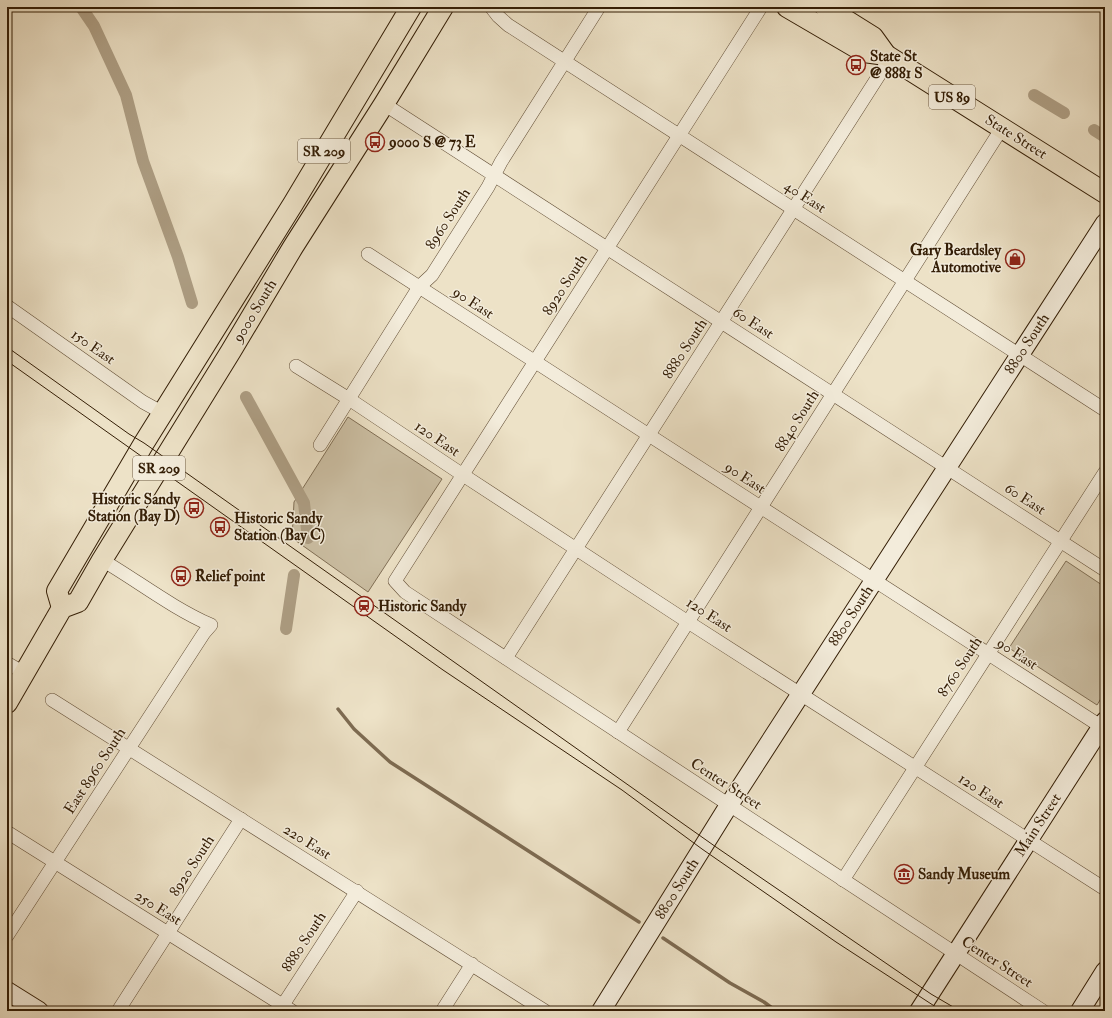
<svg xmlns="http://www.w3.org/2000/svg" width="1112" height="1018" font-family="'IM FELL Double Pica',serif">
  <style>
    .green { fill: #cdc1a6; stroke: #806f56 }
    .lines { fill: none; stroke-linecap: round; stroke-linejoin: round }
    .stream { stroke: #7d6b52; stroke-width: 3.5 }
    .canal { stroke: #ae9f85; stroke-width: 12 }
    .street-casing { stroke: #624e36; stroke-width: 14 }
    .secondary-casing { stroke: #331d05; stroke-width: 20 }
    .primary-casing { stroke: #331d05; stroke-width: 22 }
    .street { stroke: #f3ecdb; stroke-width: 13 }
    .secondary { stroke: #f3ecdb; stroke-width: 18 }
    .primary { stroke: #ede2c7; stroke-width: 20 }
    .tram { stroke: #331d05; stroke-width: 1 }
    .labels { text-anchor: middle; dominant-baseline: central; stroke-width: 3; stroke-linejoin: round; paint-order: stroke }
    .shield { fill: #f3ecdb; stroke: #6d5b45; stroke-width: 1 }
    .shield-label { font-size: 14px; font-weight: bold; fill: #331d05 }
    .poi-label { font-size: 15px; font-weight: bold; fill: #331d05; stroke: #f3ecdb; text-anchor: start }
    .street-label { font-size: 15px; fill: #331d05; stroke: #f3ecdb }
  </style>
  <rect width="100%" height="100%" fill="#ede2c7"/>
  <filter id="stains"><feTurbulence type="fractalNoise" baseFrequency=".005" numOctaves="4"/><feColorMatrix values="0 0 0 0 .2 0 0 0 0 .09 0 0 0 0 .02 0 0 0 .5 -.17"/></filter>
  <radialGradient id="worn" r=".72"><stop offset=".6" stop-color="#630" stop-opacity="0"/><stop offset="1" stop-color="#630" stop-opacity=".3"/></radialGradient>
  <g class="green">
    <polygon points="348,417 442,479 368,592 292,538 294,502"/>
    <polygon points="1066,561 1105,587 1105,692 1097,705 1009,648"/>
  </g>
  <g class="lines">
    <g class="stream">
      <polyline points="338,709 354,729 390,762 639,922"/>
      <polyline points="663,938 730,983 764,1002 776,1011"/>
    </g>
    <g class="canal">
      <polyline points="81,7 94,26 126,95 143,161 178,257 192,303"/>
      <polyline points="1034,95 1064,113"/>
      <polyline points="1094,130 1105,137"/>
      <polyline points="246,397 304,503 308,538"/>
      <polyline points="286,629 294,575"/>
    </g>
    <g class="street-casing">
      <g id="street">
        <polyline points="491,7 498,16 508,25 1105,410"/>
        <polyline points="761,7 395,581 405,592 1043,1011"/>
        <polyline points="384,104 1105,570"/>
        <polyline points="368,254 1105,729"/>
        <polyline points="7,306 143,402 163,413"/>
        <polyline points="296,366 349,399 463,475 688,622 1105,889"/>
        <polyline points="320,445 419,287 432,275 488,187 501,162 599,7"/>
        <polyline points="506,658 890,58"/>
        <polyline points="7,663 24,673"/>
        <polyline points="52,700 545,1011"/>
        <polyline points="618,732 1002,128"/>
        <polyline points="7,832 292,1011"/>
        <polyline points="843,880 1105,472"/>
        <path d="M7,936l197,-303 7,-8c-39,-17 -73,-44 -109,-65"/>
        <polyline points="118,1011 241,819"/>
        <polyline points="279,1011 357,891"/>
        <polyline points="442,1011 472,964"/>
      </g>
    </g>
    <g class="secondary-casing">
      <g id="secondary">
        <polyline points="7,991 39,1011"/>
        <polyline points="601,1011 729,805 1105,223"/>
        <polyline points="919,1011 1105,721"/>
        <polyline points="1080,1011 1105,971"/>
      </g>
    </g>
    <g class="primary-casing">
      <g id="primary">
        <polyline points="787,7 864,52 886,55"/>
        <polyline points="825,7 873,37 886,55 1105,193"/>
        <polyline points="62,608 57,591 144,443 293,204 411,7"/>
        <polyline points="7,703 62,608 78,602 102,560 231,351 293,247 384,104 443,7"/>
      </g>
    </g>
    <use href="#street" class="street"/>
    <use href="#secondary" class="secondary"/>
    <use href="#primary" class="primary"/>
    <g class="tram">
      <polyline points="7,347 129,434 144,443 716,847 931,994 960,1011"/>
      <polyline points="7,361 443,670 622,790 702,849 836,942 942,1011"/>
    </g>
  </g>
  <defs>
    <g id="bus-ring" transform="scale(1)"><circle r="9.5" fill="#f3ecdb" stroke="#8f2418" stroke-width="1.5"/><path d="M-5-6H5V4H4V6H2V4H-2V6H-4V4H-5ZM-3.5-4V0h7V-4ZM-3.5 1.2v1.5H-2V1.2ZM2 1.2v1.5H3.5V1.2Z" fill="#8f2418"/></g>
    <g id="shop-ring" transform="scale(1)"><circle r="9.5" fill="#f3ecdb" stroke="#8f2418" stroke-width="1.5"/><path d="M-5-2.5h2.3a2.7 3.5 0 0 1 5.4 0H5L5.5 6h-11ZM-1.5-2.5h3a1.5 2.3 0 0 0-3 0Z" fill="#8f2418"/></g>
    <g id="station-ring" transform="scale(1)"><circle r="9.5" fill="#f3ecdb" stroke="#8f2418" stroke-width="1.5"/><path d="M-3-6H3Q5-6 5-4V2Q5 4 3 4L4.5 6H3L1.5 4h-3L-3 6H-4.5L-3 4Q-5 4-5 2V-4Q-5-6-3-6ZM-3.5-4v3h7v-3ZM-3.5 1v1.5H-2V1ZM2 1v1.5H3.5V1Z" fill="#8f2418"/></g>
    <g id="museum-ring" transform="scale(1)"><circle r="9.5" fill="#f3ecdb" stroke="#8f2418" stroke-width="1.5"/><path d="M0-6L6-3V-2H-6V-3ZM-5-1h2V3h-2ZM-1-1h2V3h-2ZM3-1h2V3H3ZM-6 4H6V6H-6Z" fill="#8f2418"/></g>
  </defs>
  <g fill-rule="evenodd">
    <use href="#bus-ring" x="856" y="65"/>
    <use href="#bus-ring" x="375" y="142"/>
    <use href="#shop-ring" x="1015" y="259"/>
    <use href="#bus-ring" x="194" y="508"/>
    <use href="#bus-ring" x="220" y="527"/>
    <use href="#bus-ring" x="181" y="576"/>
    <use href="#station-ring" x="364" y="606"/>
    <use href="#museum-ring" x="904" y="874"/>
  </g>
  <g class="labels">
    <g class="shield">
      <rect x="929" y="85" width="46" height="24" rx="3"/>
      <rect x="298" y="139" width="52" height="24" rx="3"/>
      <rect x="133" y="456" width="52" height="24" rx="3"/>
    </g>
    <g class="shield-label">
      <text x="952" y="97">US 89</text>
      <text x="324" y="151">SR 209</text>
      <text x="159" y="468">SR 209</text>
    </g>
    <g class="poi-label">
      <text x="870" y="56">State St<tspan x="870" dy="17">@ 8881 S</tspan></text>
      <text x="389" y="142">9000 S @ 73 E</text>
      <text x="1001" y="250" text-anchor="end">Gary Beardsley<tspan x="1001" dy="17">Automotive</tspan></text>
      <text x="180" y="499" text-anchor="end">Historic Sandy<tspan x="180" dy="17">Station (Bay D)</tspan></text>
      <text x="234" y="518">Historic Sandy<tspan x="234" dy="17">Station (Bay C)</tspan></text>
      <text x="195" y="576">Relief point</text>
      <text x="378" y="606">Historic Sandy</text>
      <text x="918" y="874">Sandy Museum</text>
    </g>
    <g class="street-label">
      <text transform="translate(1016 137) rotate(32)">State Street</text>
      <text transform="translate(805 197) rotate(33)">40 East</text>
      <text transform="translate(448 219) rotate(-57)">8960 South</text>
      <text transform="translate(565 285) rotate(-57)">8920 South</text>
      <text transform="translate(473 303) rotate(33)">90 East</text>
      <text transform="translate(255 311) rotate(-59)">9000 South</text>
      <text transform="translate(753 323) rotate(33)">60 East</text>
      <text transform="translate(1027 344) rotate(-57)">8800 South</text>
      <text transform="translate(93 347) rotate(35)">150 East</text>
      <text transform="translate(685 349) rotate(-57)">8880 South</text>
      <text transform="translate(797 421) rotate(-58)">8840 South</text>
      <text transform="translate(437 439) rotate(34)">120 East</text>
      <text transform="translate(745 478) rotate(33)">90 East</text>
      <text transform="translate(1025 499) rotate(33)">60 East</text>
      <text transform="translate(709 615) rotate(33)">120 East</text>
      <text transform="translate(851 616) rotate(-57)">8800 South</text>
      <text transform="translate(1017 654) rotate(33)">90 East</text>
      <text transform="translate(960 667) rotate(-57)">8760 South</text>
      <text transform="translate(95 771) rotate(-57)">East 8960 South</text>
      <text transform="translate(726 784) rotate(33)">Center Street</text>
      <text transform="translate(981 791) rotate(33)">120 East</text>
      <text transform="translate(1038 825) rotate(-57)">Main Street</text>
      <text transform="translate(307 842) rotate(32)">220 East</text>
      <text transform="translate(192 866) rotate(-57)">8920 South</text>
      <text transform="translate(677 889) rotate(-58)">8800 South</text>
      <text transform="translate(158 908) rotate(32)">250 East</text>
      <text transform="translate(304 942) rotate(-57)">8880 South</text>
      <text transform="translate(997 962) rotate(33)">Center Street</text>
    </g>
  </g>
  <rect width="1112" height="1018" fill="none" stroke="#ede2c7" stroke-width="24"/>
  <rect x="8" y="8" width="1096" height="1002" fill="none" stroke="#331d05" stroke-width="2"/>
  <rect x="12" y="12" width="1088" height="994" fill="none" stroke="#331d05"/>
  <rect width="100%" height="100%" filter="url(#stains)"/>
  <rect width="100%" height="100%" fill="url(#worn)"/>
</svg>
